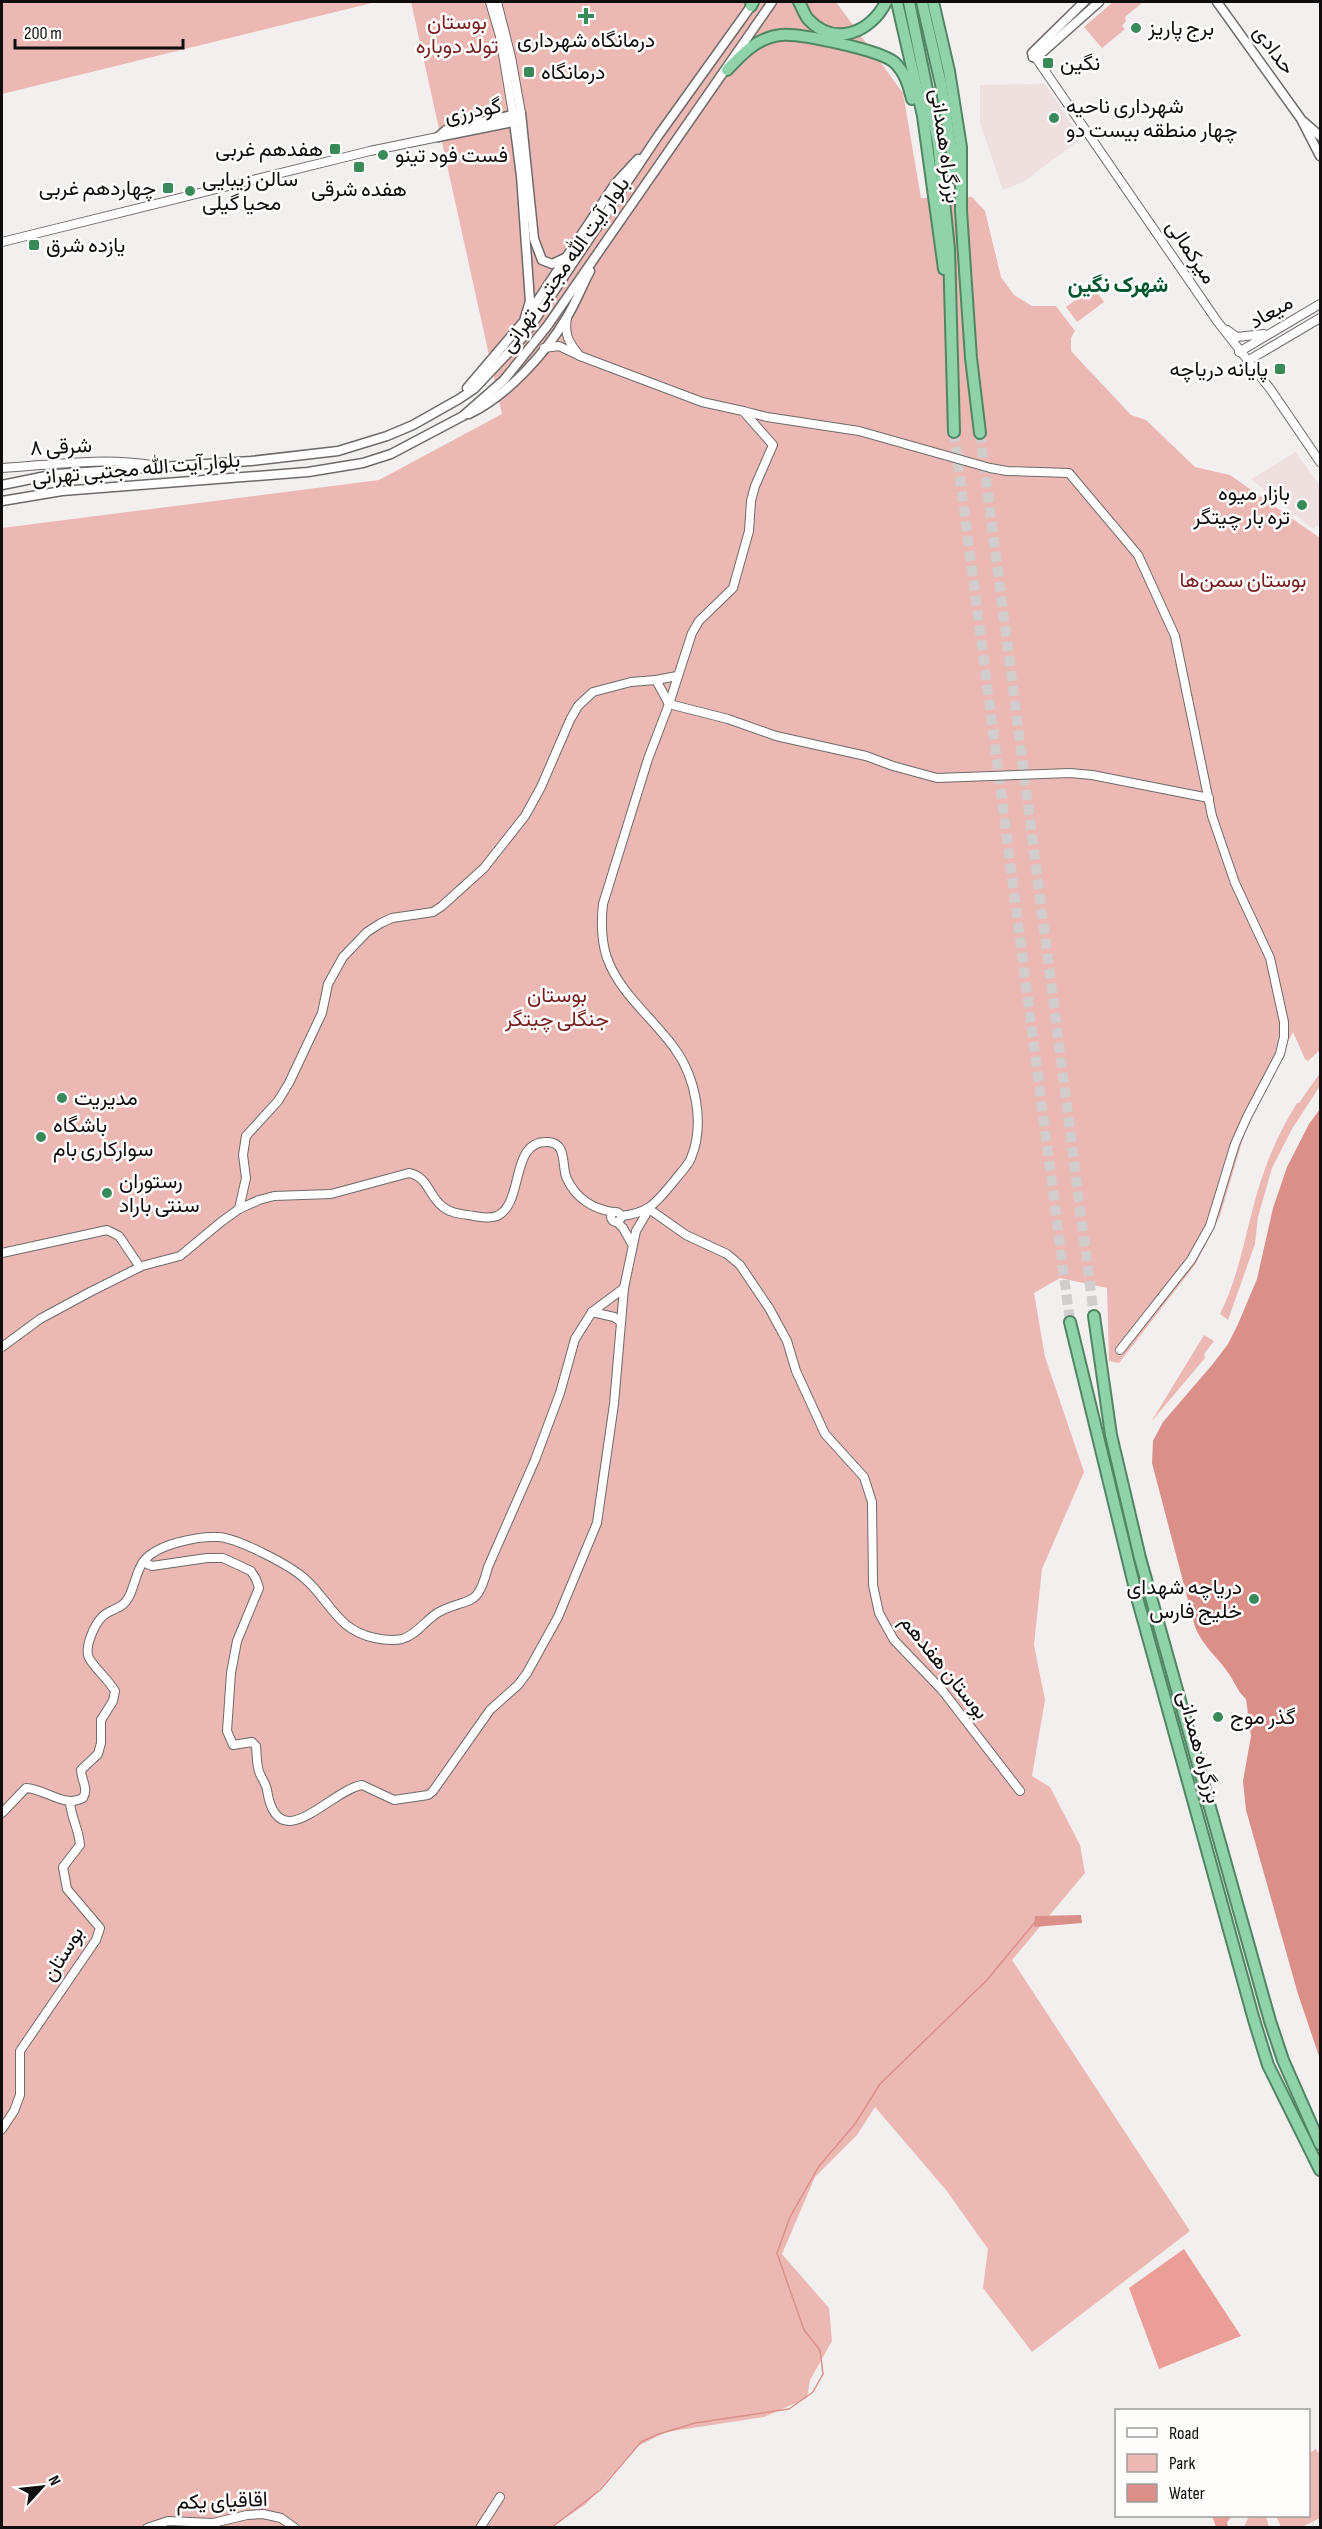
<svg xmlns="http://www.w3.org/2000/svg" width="1322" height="2529" font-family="'Sofia Sans Condensed',Vazirmatn,sans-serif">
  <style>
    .built { fill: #ede0df }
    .green { fill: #ecb8b4 }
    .forest { fill: #eb9e98 }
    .water { fill: #da8f89 }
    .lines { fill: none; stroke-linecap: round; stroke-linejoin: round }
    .stream { stroke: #da8f89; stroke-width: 1.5 }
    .trunk-tunnel { stroke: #d1cdcc; stroke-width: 10; stroke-dasharray: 10 5; stroke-linecap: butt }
    .tertiary-casing { stroke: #6e6a69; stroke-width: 10 }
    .secondary-casing { stroke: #6e6a69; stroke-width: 11 }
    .trunk-casing { stroke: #518665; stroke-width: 14 }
    .tertiary { stroke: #fff; stroke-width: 8 }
    .secondary { stroke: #fff; stroke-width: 8 }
    .trunk { stroke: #90d2aa; stroke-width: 10 }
    .poi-dot { fill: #388a5b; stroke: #fffdfc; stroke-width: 2 }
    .labels { text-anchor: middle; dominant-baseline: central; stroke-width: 5; stroke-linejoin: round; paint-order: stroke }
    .park-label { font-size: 21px; fill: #761d1f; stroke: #fffdfc }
    .poi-label { font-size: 21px; fill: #0f0d0d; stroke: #fffdfc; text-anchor: start }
    .street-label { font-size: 21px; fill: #0f0d0d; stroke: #fffdfc }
    .neighbourhood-label { font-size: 22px; font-weight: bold; fill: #005831; stroke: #fffdfc }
  </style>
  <rect width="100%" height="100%" fill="#f3efee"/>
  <g class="built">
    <polygon points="1045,84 1081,139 1023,182 1003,190 980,123 980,85"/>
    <polygon points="1296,452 1320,486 1320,524 1313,529 1251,479"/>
  </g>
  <g class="green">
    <polygon points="2,2 376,2 2,94"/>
    <polygon points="411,2 836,2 903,93 921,198 972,197 985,211 1001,277 1014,295 1032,306 1056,306 1075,331 1071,338 1071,351 1131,415 1146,420 1195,467 1230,475 1320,538 1320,1050 1308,1061 1305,1059 1293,1032 1249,1118 1220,1216 1195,1265 1119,1363 1109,1361 1107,1288 1060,1278 1034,1293 1045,1357 1084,1472 1042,1569 1034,1645 1045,1700 1032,1776 1050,1787 1080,1845 1085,1873 1012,1960 1190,2231 1032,2352 983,2288 988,2249 946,2190 875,2107 857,2135 815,2177 782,2254 829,2308 832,2341 810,2380 807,2398 764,2417 666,2432 636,2447 586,2504 552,2527 2,2527 2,528 379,480 502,414"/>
    <polygon points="1113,2 1143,2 1125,17 1126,21 1122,26 1125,29 1102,48 1084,27"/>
    <polygon points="1093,287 1104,302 1077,322 1066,307"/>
    <path d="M1320,1073v13l-28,43 -20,39 -14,49 -3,27 -27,76 -8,-6c23,-46 27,-97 45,-145 8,-23 19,-45 32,-66h2z"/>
    <polygon points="1204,1335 1214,1341 1204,1354 1205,1358 1151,1422"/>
    <polygon points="1316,2449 1320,2455 1320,2518 1302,2527 1281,2527 1276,2516 1308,2516 1309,2453"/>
    <polygon points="1249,2516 1266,2516 1269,2527 1244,2527"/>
  </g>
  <g class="forest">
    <polygon points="1184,2249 1241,2336 1159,2369 1129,2288"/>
    <polygon points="1212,2516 1232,2516 1227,2522 1228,2528 1216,2527"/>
  </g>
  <g class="water">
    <path d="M1320,1109v950l-22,-65 -52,-184 -3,-29 8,-45 -5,-37c-8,-7 -11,-16 -17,-25 -12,-18 -25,-26 -34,-47l-43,-164 1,-22 10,-19 49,-57 16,-21 10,-20 19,-45 16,-71 14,-41 22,-43z"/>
    <polygon points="1081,1915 1082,1923 1034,1927 1035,1916"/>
  </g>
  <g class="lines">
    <polyline class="stream" points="551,2528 600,2490 641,2442 656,2435 695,2423 789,2409 813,2392 823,2374 820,2350 804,2330 777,2253 790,2217 819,2166 855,2124 880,2084 987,1980 1035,1922"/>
    <g class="trunk-tunnel">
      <polyline points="954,432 1070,1322"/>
      <polyline points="980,433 1094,1316"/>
    </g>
    <g class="tertiary-casing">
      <g id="tertiary">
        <polyline points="490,2 500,36 513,114"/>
        <polyline points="497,2 511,57 521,113"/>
        <polyline points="1036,58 1217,321 1271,390 1320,462"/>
        <polyline points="2,242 370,151 438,137"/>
        <polyline points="1227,330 1237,337 1264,334"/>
        <path d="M544,348l15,-2 21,10c-11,-13 -16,-21 -13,-38"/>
        <polyline points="1239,352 1320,304"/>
        <path d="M580,356l122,46 41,9 30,34 -18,41 -4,15 -2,30 -16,57 -34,33 -7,12 -23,71 -21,55 -45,145c-2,18 -2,36 4,54 13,36 47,61 68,91 21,29 30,76 16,109 -3,8 -11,15 -16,22 -18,21 -24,33 -54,36"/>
        <polyline points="1249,360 1320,318"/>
        <polyline points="743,411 767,417 859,431 990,468 1007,471 1069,473 1138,555 1175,636 1212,816 1235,883 1270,958 1284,1022 1284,1037 1280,1054 1247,1117 1235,1144 1210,1226 1191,1260 1120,1350"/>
        <path d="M2,468c49,-3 100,-11 149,-3"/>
        <polyline points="677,676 656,680 669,704 728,719 776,736 866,756 893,766 937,778 1070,773 1092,775 1209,798"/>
        <polyline points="239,1209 246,1178 243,1155 246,1136 278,1101 289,1083 322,1013 328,984 343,957 367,932 381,923 392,918 433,912 442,906 484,868 525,816 541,787 570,720 578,706 593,692 631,682 656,680"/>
        <circle cx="616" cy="1217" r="5"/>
        <polyline points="617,1222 623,1228 632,1244"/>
        <polyline points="2,1253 107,1230 119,1236 140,1267"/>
        <polyline points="624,1288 636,1231 649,1209 686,1235 727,1254 740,1265 769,1308 787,1341 796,1371 825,1434 864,1477 872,1502 873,1585 879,1613 894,1640 942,1690 1020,1791"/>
        <polyline points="592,1312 614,1317 621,1322"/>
        <path d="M2,1347l38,-28 50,-27 52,-26 38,-10 41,-34 18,-13 20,-9 15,-4 57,-2 78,-21c20,4 19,23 34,34 9,7 20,7 31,9 7,1 15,3 23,0 28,-13 12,-76 51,-74 20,1 13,25 19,37 9,19 26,30 46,33"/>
        <path d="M2,1813l24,-25c20,1 38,20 57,10 6,-10 -2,-18 -2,-28l17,-16 3,-11v-23l12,-19 2,-10c-7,-12 -19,-21 -26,-33 -5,-10 5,-33 13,-41 4,-5 10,-6 15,-9 17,-6 16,-32 26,-46 13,-18 55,-26 75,-25 20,1 71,28 86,41 26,22 32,52 71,60 9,2 18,3 27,1 15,-4 24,-20 37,-27 31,-16 38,-2 49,-45l47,-107 25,-67 15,-54 17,-27 32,-24 -10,116 -17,119 -39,94 -31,56 -9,12 -28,25 -57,81 -5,4 -34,5 -32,-15c-32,5 -84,75 -95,5 -1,-6 -5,-11 -7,-16 -4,-9 -3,-19 -4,-28l-4,-4 -19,3 -6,-14 4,-58 6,-32 22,-53 -3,-9 -5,-8 -28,-13h-16l-55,8 -9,-4"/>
        <path d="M2,2129l12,-18 6,-16v-44l76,-111 4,-12 -33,-39 -4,-22 17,-22c-1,-16 -9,-27 -10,-43"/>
        <polyline points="147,2528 168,2521 213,2523 247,2515 263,2514 281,2518 295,2528"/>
        <polyline points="480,2528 500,2497"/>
      </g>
    </g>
    <g class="secondary-casing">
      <g id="secondary">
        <polyline points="1217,2 1301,119 1320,156"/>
        <polyline points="1033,57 1036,58 1099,2"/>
        <polyline points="1033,57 1032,53 1084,2"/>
        <polyline points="1304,122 1320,136"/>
        <polyline points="438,137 446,130 521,113 534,239 542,260 552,264 569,256"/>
        <polyline points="438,137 518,121"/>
        <polyline points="528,315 615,184 638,159"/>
        <polyline points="467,388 524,321 530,301 521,176 513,114"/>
        <path d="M469,414c38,-18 77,-61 98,-97 9,-15 15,-31 23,-46"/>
        <polyline points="2,485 56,474 251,461 338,451 387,436 413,425 459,399 474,389 524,336 658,136 754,2"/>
        <polyline points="2,501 62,491 308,472 363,463 391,454 463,416 504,380 548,325 772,2"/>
      </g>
    </g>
    <g class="trunk-casing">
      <g id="trunk">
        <path d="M799,2c3,5 5,12 9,17 27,29 63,13 78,-17"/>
        <polyline points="897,2 923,116 944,269"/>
        <polyline points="909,2 938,143 949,249 954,432"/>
        <polyline points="922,2 941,84 956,178"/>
        <polyline points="933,2 949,71 961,147 961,211 971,358 980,433"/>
        <polyline points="751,6 753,2"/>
        <path d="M727,70c15,-16 31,-33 54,-35 19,-2 98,15 113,27 11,10 15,24 18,37"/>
        <polyline points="1094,1316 1111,1435 1140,1558 1270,2021 1283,2060 1320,2144"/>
        <polyline points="1070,1322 1138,1601 1254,2020 1268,2065 1320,2170"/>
      </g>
    </g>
    <use href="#tertiary" class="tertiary"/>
    <use href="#secondary" class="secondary"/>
    <use href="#trunk" class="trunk"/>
  </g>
  <g class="poi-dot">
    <path d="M583 7h6v6h6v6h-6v6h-6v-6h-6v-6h6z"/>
    <circle cx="1136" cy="28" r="6"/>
    <rect x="1042" y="57" width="12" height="12" rx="3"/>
    <rect x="523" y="66" width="12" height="12" rx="3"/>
    <circle cx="1054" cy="118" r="6"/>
    <rect x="329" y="143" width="12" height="12" rx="3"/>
    <circle cx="383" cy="155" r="6"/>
    <rect x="353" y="161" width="12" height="12" rx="3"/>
    <rect x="162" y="182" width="12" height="12" rx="3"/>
    <circle cx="190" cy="191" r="6"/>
    <rect x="28" y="239" width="12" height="12" rx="3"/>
    <rect x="1274" y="363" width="12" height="12" rx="3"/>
    <circle cx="1302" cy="505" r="6"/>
    <circle cx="62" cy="1098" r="6"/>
    <circle cx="41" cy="1137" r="6"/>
    <circle cx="107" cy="1193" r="6"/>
    <circle cx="1254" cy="1599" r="6"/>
    <circle cx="1218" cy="1717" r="6"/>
  </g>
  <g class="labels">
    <g class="park-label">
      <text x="457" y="22">بوستان<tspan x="457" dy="24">تولد دوباره</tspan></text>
      <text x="1243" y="580">بوستان سمن‌ها</text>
      <text x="557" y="995">بوستان<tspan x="557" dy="24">جنگلی چیتگر</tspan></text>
    </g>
    <g class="poi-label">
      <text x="1148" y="28">برج پاریز</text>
      <text x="586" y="40" text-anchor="middle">درمانگاه شهرداری</text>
      <text x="1060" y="63">نگین</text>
      <text x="541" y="72">درمانگاه</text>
      <text x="1066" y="106">شهرداری ناحیه<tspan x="1066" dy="24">چهار منطقه بیست دو</tspan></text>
      <text x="323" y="149" text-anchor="end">هفدهم غربی</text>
      <text x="395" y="155">فست فود تینو</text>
      <text x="202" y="179">سالن زیبایی<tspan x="202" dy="24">محیا گیلی</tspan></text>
      <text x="156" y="188" text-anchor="end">چهاردهم غربی</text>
      <text x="359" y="189" text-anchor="middle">هفده شرقی</text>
      <text x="46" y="245">یازده شرق</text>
      <text x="1268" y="369" text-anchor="end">پایانه دریاچه</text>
      <text x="1290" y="493" text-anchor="end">بازار میوه<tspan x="1290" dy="24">تره بار چیتگر</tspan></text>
      <text x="74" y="1098">مدیریت</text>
      <text x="53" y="1125">باشگاه<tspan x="53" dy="24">سوارکاری بام</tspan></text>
      <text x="119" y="1181">رستوران<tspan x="119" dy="24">سنتی باراد</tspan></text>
      <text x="1242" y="1587" text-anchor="end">دریاچه شهدای<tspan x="1242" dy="24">خلیج فارس</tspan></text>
      <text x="1230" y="1717">گذر موج</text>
    </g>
    <g class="street-label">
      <text transform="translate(1274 50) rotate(54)">حدادی</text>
      <text transform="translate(473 111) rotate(-11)">گودرزی</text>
      <text transform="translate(945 146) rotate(82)">بزرگراه همدانی</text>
      <text transform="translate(1191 252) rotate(56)">میرکمالی</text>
      <text transform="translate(565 265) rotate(-55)">بلوار آیت الله مجتبی تهرانی</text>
      <text transform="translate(1271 312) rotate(-30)">میعاد</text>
      <text transform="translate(61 447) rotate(-3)">۸ شرقی</text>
      <text transform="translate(136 469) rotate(-5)">بلوار آیت الله مجتبی تهرانی</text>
      <text transform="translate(944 1667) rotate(51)">بوستان هفدهم</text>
      <text transform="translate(1199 1747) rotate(75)">بزرگراه همدانی</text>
      <text transform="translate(63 1954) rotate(-58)">بوستان</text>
      <text transform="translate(222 2501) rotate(-2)">اقاقیای یکم</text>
    </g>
    <g class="neighbourhood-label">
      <text x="1118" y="285">شهرک نگین</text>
    </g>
  </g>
  <rect width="1322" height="2529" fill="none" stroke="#0f0d0d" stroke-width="6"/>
  <rect x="1115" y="2409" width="195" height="108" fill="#fffdfc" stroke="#9f9d9c" stroke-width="1.5"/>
  <rect x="1127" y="2428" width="30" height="9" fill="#ffffff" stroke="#9f9d9c" stroke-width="1.5"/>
  <text x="1169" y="2439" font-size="18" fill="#0f0d0d">Road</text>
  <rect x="1127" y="2454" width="30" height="18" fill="#ecb8b4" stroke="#9f9d9c" stroke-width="1.5"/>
  <text x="1169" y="2469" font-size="18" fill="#0f0d0d">Park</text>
  <rect x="1127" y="2484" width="30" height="18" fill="#da8f89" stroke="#9f9d9c" stroke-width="1.5"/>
  <text x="1169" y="2499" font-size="18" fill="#0f0d0d">Water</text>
  <g transform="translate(42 2487) rotate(63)" stroke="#fffdfc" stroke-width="4.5" paint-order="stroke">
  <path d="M0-4.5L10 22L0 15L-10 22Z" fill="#0f0d0d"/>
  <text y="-9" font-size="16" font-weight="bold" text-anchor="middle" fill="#0f0d0d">N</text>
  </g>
  <path d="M15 39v9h168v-9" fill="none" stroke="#0f0d0d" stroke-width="3"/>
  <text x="24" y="39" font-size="18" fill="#0f0d0d" stroke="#fffdfc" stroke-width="4.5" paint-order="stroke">200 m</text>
</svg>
